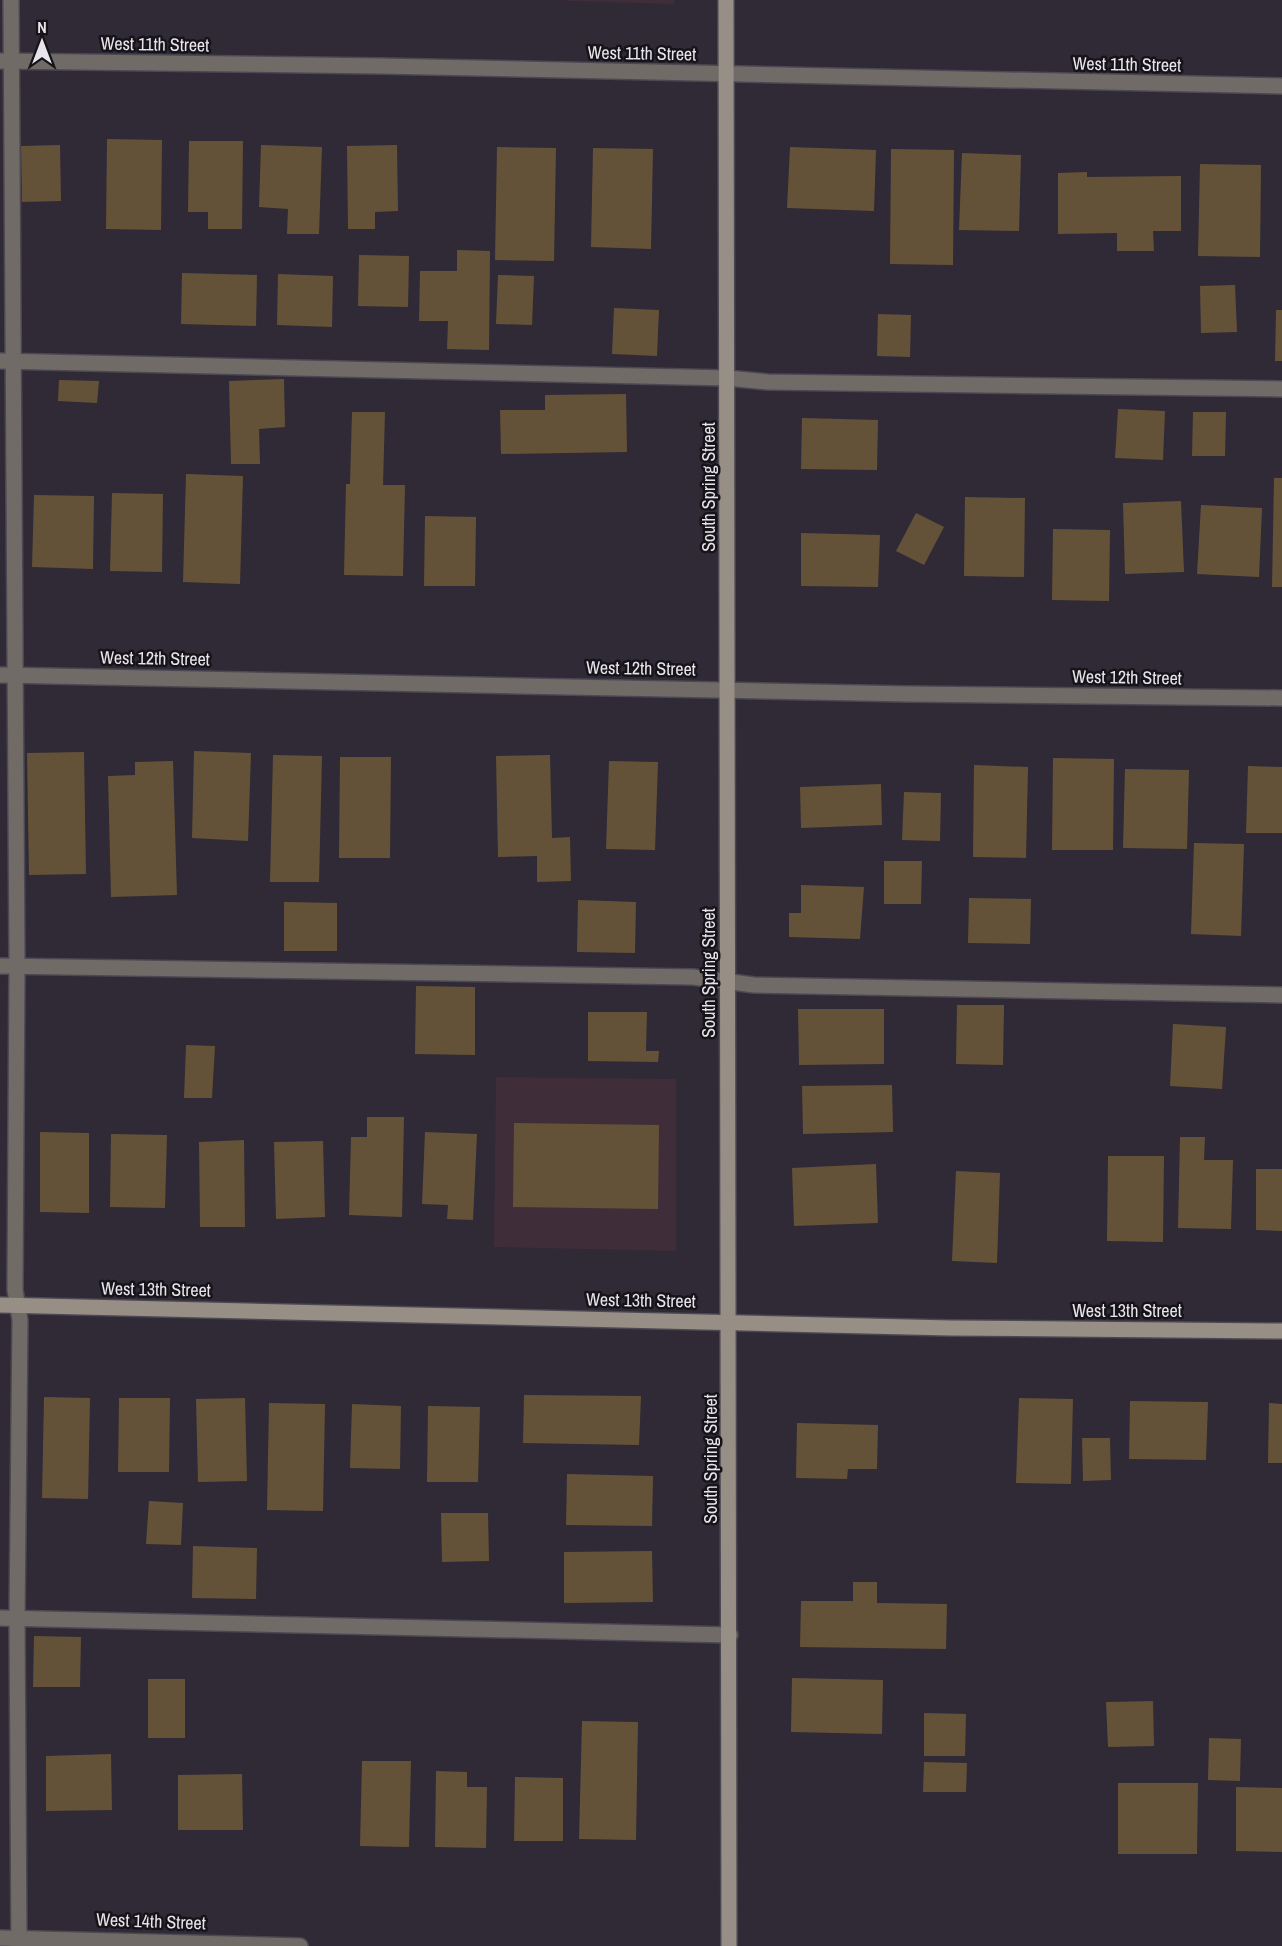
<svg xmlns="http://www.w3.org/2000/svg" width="1282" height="1946" font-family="'Archivo Narrow',sans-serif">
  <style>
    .commercial { fill: #3f2e39 }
    .building { fill: #645238 }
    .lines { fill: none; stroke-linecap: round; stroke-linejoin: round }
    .lane-casing { stroke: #4c4853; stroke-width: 18 }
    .street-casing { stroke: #4c4853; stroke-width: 18 }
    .secondary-casing { stroke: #4c4853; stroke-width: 18 }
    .lane { stroke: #706b66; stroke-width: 15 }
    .street { stroke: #706b66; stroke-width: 15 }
    .secondary { stroke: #978e86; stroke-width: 15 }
    .labels { text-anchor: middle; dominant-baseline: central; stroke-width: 5; stroke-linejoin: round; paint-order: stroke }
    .street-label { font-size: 18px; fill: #e7e4ec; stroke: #161419 }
  </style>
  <rect width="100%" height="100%" fill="#2f2a36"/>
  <g class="commercial">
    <polygon points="568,0 674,0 674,4 568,1"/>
    <polygon points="496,1077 676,1079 676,1251 494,1247"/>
  </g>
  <g class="building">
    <polygon points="107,139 162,140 161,230 106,229"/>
    <polygon points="189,141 243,141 242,229 208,229 208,212 188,212"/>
    <polygon points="60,145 61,201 22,202 21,146"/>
    <polygon points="261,145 322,147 319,234 287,234 288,209 259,207"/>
    <polygon points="397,145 398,211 375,212 375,229 348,229 347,146"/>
    <polygon points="497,147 556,148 554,261 495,260"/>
    <polygon points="790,147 876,150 874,211 787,208"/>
    <polygon points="593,148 653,149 651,249 591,247"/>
    <polygon points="891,149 954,150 953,265 890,264"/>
    <polygon points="962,153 1021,155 1019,231 959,230"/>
    <polygon points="1200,164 1261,165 1260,257 1198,256"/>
    <polygon points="1087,172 1087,177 1181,176 1181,231 1153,231 1154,251 1117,251 1117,233 1058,234 1058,173"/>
    <polygon points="457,250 490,251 489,350 447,349 448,321 419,321 420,271 457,271"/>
    <polygon points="359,255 409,256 408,307 358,306"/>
    <polygon points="182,273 257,275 256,326 181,324"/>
    <polygon points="278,274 333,276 332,327 277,325"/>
    <polygon points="498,275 534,276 532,325 496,324"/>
    <polygon points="1235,285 1237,332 1201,333 1200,286"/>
    <polygon points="614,308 659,310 657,356 612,354"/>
    <polygon points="1276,310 1282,310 1282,361 1275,361"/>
    <polygon points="878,314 911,315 910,357 877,356"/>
    <polygon points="284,379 285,427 259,429 260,464 231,464 229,381"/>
    <polygon points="59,380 99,381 97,403 58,401"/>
    <polygon points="626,394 627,452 501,454 500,410 545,410 545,395"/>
    <polygon points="1118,409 1165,411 1163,460 1115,458"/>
    <polygon points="352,412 385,412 383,485 405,485 403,576 344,575 346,484 350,484"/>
    <polygon points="1193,412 1226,412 1225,456 1192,456"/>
    <polygon points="802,418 878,420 877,470 801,469"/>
    <polygon points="186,474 243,476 240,584 183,582"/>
    <polygon points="1274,478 1282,478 1282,587 1272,587"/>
    <polygon points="112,493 163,494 162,572 110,571"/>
    <polygon points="34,495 94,496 93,569 32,567"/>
    <polygon points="965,497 1025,498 1024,577 964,576"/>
    <polygon points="1181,501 1184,572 1125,574 1123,503"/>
    <polygon points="1201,505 1262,508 1259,577 1197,574"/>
    <polygon points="916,513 944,527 924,565 896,551"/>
    <polygon points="425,516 476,517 475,586 424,586"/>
    <polygon points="1053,529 1110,530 1109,601 1052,600"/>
    <polygon points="801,533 880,535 878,587 801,586"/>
    <polygon points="194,751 251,753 248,841 192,838"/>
    <polygon points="84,752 86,874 29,875 27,753"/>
    <polygon points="273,755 322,756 319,882 270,882"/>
    <polygon points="550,755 552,838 570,837 571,881 537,882 537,856 498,857 496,756"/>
    <polygon points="340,757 391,757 390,858 339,858"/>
    <polygon points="1053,758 1114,759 1113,850 1052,850"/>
    <polygon points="173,761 177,895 111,897 108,776 135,775 135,762"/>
    <polygon points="609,761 658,762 655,850 606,849"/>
    <polygon points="974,765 1028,767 1026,858 973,857"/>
    <polygon points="1248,766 1282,767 1282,833 1246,833"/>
    <polygon points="1125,769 1189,770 1187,849 1123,848"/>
    <polygon points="881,784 882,825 801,828 800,787"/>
    <polygon points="904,792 941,793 940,841 902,840"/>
    <polygon points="1194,843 1244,844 1241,936 1191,934"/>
    <polygon points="884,861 922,861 921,904 884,904"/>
    <polygon points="801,885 864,887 860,939 789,937 789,913 801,913"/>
    <polygon points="969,898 1031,899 1030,944 968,943"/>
    <polygon points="578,900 636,902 635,953 577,952"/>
    <polygon points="284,902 337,903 337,951 284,951"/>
    <polygon points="416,986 475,987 475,1055 415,1054"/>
    <polygon points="957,1005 1004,1005 1003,1065 956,1064"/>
    <polygon points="798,1009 884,1009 884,1064 799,1065"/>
    <polygon points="588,1012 647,1012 646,1051 659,1051 658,1062 588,1061"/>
    <polygon points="1173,1024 1226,1027 1222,1089 1170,1086"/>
    <polygon points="186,1045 215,1046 212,1098 184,1098"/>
    <polygon points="892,1085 893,1132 803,1134 802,1086"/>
    <polygon points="367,1117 404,1117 402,1217 349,1215 351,1137 367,1137"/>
    <polygon points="514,1123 659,1125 658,1209 513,1207"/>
    <polygon points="40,1132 89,1133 89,1213 40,1212"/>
    <polygon points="425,1132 477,1134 473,1220 447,1219 448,1205 422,1204"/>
    <polygon points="111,1134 167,1135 165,1208 110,1207"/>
    <polygon points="1180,1137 1205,1137 1204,1160 1233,1160 1231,1229 1178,1228"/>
    <polygon points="244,1140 245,1227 200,1227 199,1142"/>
    <polygon points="323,1141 325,1217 276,1219 274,1142"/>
    <polygon points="1108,1156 1164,1156 1163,1242 1107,1241"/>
    <polygon points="876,1164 878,1223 794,1226 792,1168"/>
    <polygon points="1256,1169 1282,1169 1282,1231 1256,1230"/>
    <polygon points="956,1171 1000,1173 997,1263 952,1261"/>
    <polygon points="524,1395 641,1396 639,1445 523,1443"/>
    <polygon points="44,1397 90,1398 88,1499 42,1498"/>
    <polygon points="119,1398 170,1398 169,1472 118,1472"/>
    <polygon points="245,1398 247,1481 198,1482 196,1399"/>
    <polygon points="1019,1398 1073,1399 1071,1484 1016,1483"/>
    <polygon points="1130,1401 1208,1402 1206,1460 1129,1459"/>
    <polygon points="269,1403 325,1404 323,1511 267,1510"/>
    <polygon points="1269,1403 1282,1404 1282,1463 1268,1463"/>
    <polygon points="352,1404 401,1406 400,1469 350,1468"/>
    <polygon points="428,1406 480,1407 478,1482 427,1482"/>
    <polygon points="797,1423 878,1425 877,1469 848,1469 847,1479 796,1478"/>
    <polygon points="1082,1438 1110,1438 1111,1480 1083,1481"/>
    <polygon points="567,1474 653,1476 652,1526 566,1525"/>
    <polygon points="149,1501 183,1503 181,1545 146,1544"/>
    <polygon points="441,1513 488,1513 489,1561 442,1562"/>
    <polygon points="193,1546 257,1548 256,1599 192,1598"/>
    <polygon points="652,1551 653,1602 564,1603 564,1552"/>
    <polygon points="853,1582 877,1582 877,1603 947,1604 946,1649 800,1647 801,1601 853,1601"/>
    <polygon points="34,1636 81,1637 80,1687 33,1687"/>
    <polygon points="792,1678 883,1680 882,1734 791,1732"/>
    <rect x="148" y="1679" width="37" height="59"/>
    <polygon points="1153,1701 1154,1746 1108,1747 1106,1702"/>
    <polygon points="924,1713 966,1714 965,1756 924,1756"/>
    <polygon points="582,1721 638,1722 636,1840 579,1839"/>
    <polygon points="1209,1738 1241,1739 1240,1781 1208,1780"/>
    <polygon points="111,1754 112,1810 46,1811 46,1756"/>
    <polygon points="362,1761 411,1761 409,1847 360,1846"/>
    <polygon points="924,1762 967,1763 966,1792 923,1792"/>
    <polygon points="436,1771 467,1772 467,1787 487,1787 486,1848 435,1847"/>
    <polygon points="242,1774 243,1830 178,1830 178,1775"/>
    <polygon points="515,1777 563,1778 563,1841 514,1841"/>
    <polygon points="1118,1783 1198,1783 1197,1854 1118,1854"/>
    <polygon points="1236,1787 1282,1788 1282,1852 1236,1851"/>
  </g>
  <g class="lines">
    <g class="lane-casing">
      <g id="lane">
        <polyline points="11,0 17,966 15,1290 20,1320 17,1619 19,1946"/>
        <polyline points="0,361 727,378 768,382 1282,389"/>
        <polyline points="0,966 693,977 754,985 1282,995"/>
        <polyline points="0,1618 730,1635"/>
      </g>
    </g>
    <g class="street-casing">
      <g id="street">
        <polyline points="0,61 381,66 1282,86"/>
        <polyline points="0,675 908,694 1282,698"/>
        <polyline points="0,1938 300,1946"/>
      </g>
    </g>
    <g class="secondary-casing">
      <g id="secondary">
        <polyline points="726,0 729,1946"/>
        <polyline points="0,1305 950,1328 1282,1331"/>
      </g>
    </g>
    <use href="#lane" class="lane"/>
    <use href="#street" class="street"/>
    <use href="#secondary" class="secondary"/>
  </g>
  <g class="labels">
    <g class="street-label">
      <text transform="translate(155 44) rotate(1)">West 11th Street</text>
      <text transform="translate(642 53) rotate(1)">West 11th Street</text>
      <text transform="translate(1127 64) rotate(1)">West 11th Street</text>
      <text transform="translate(708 487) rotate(-90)">South Spring Street</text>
      <text transform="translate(155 658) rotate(1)">West 12th Street</text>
      <text transform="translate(641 668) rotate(1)">West 12th Street</text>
      <text transform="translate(1127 677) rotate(1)">West 12th Street</text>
      <text transform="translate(708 973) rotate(-90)">South Spring Street</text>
      <text transform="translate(156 1289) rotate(1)">West 13th Street</text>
      <text transform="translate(641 1300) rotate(1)">West 13th Street</text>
      <text x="1127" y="1310">West 13th Street</text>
      <text transform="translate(710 1459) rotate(-90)">South Spring Street</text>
      <text transform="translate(151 1921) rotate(2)">West 14th Street</text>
    </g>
  </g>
  <g transform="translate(42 42)" stroke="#161419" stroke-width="4.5" paint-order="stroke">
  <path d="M0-4.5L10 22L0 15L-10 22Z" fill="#e7e4ec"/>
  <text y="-9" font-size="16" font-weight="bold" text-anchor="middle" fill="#e7e4ec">N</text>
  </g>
</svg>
